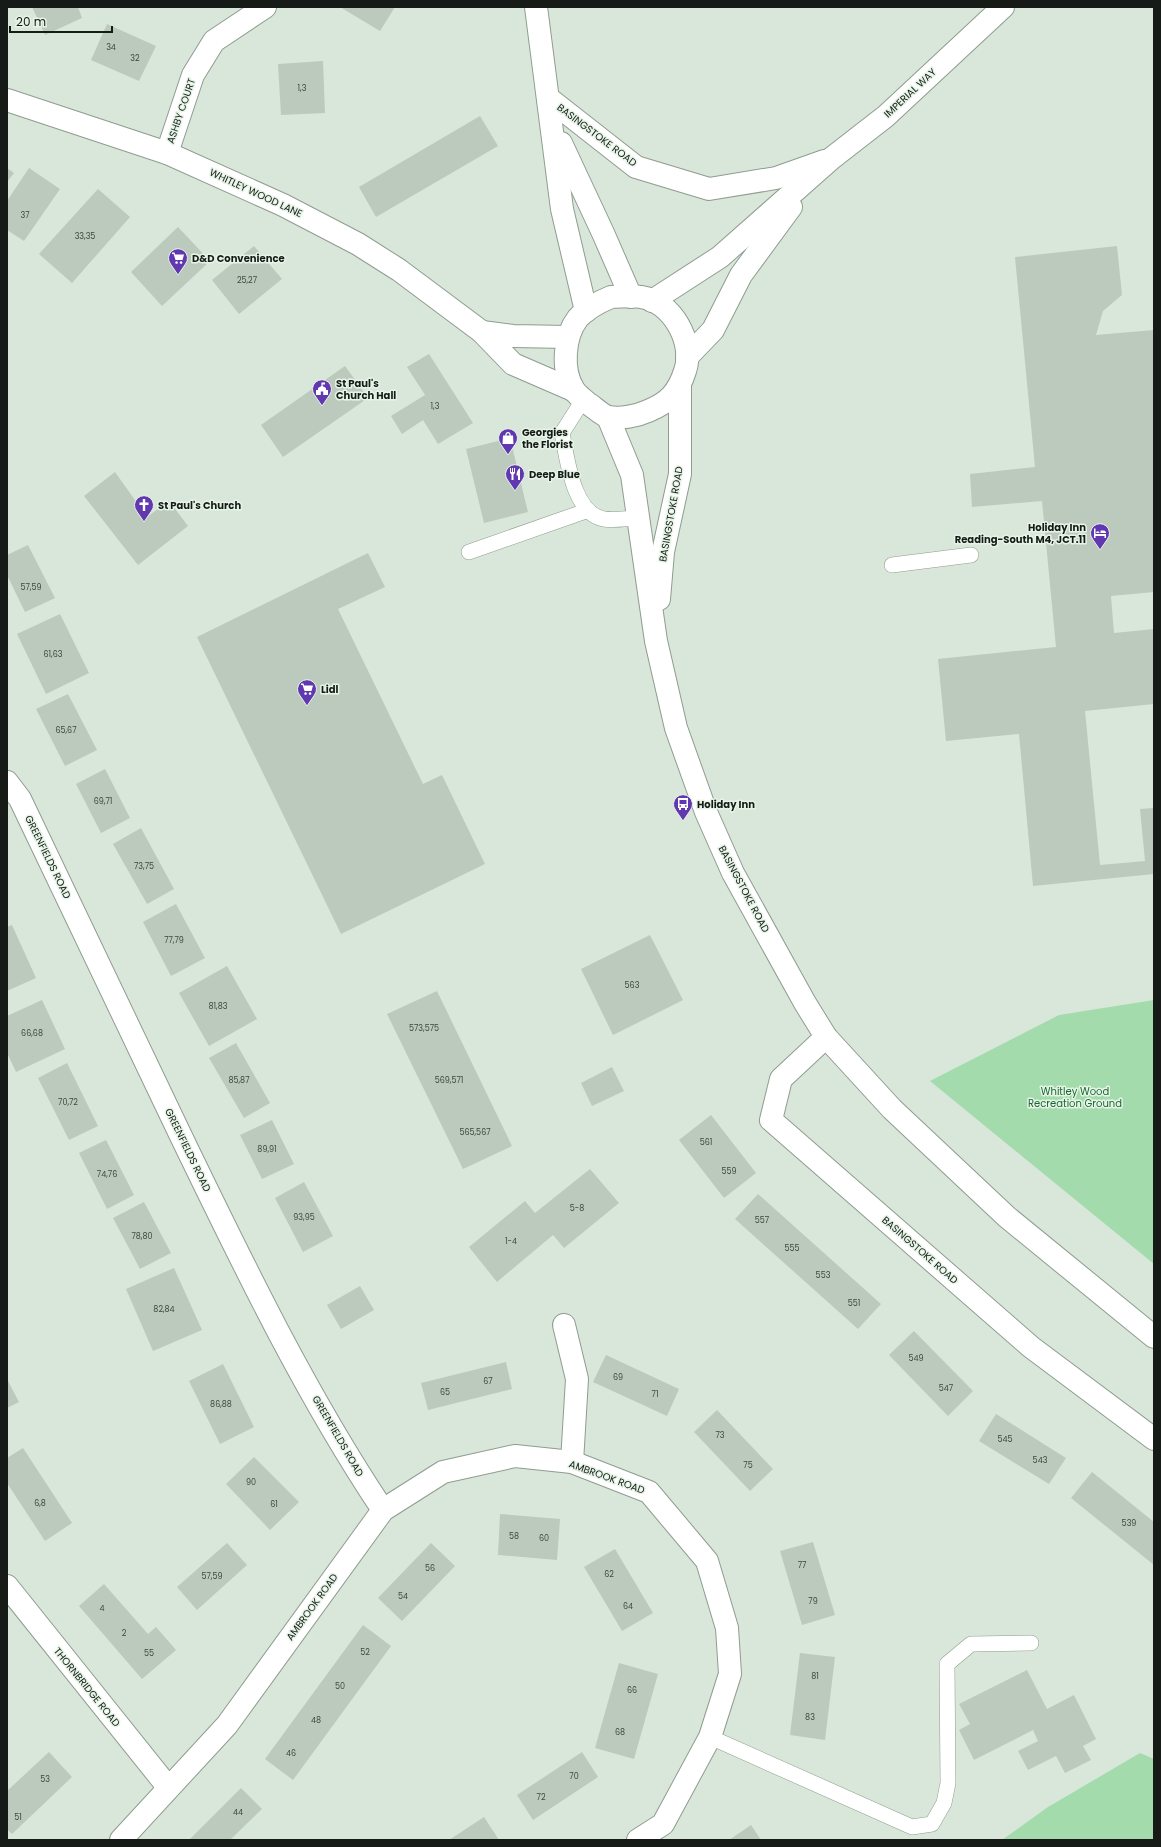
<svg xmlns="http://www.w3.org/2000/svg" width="1161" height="1847" font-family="Poppins,sans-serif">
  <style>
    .green { fill: #a4dbac }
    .building { fill: #bbcabd }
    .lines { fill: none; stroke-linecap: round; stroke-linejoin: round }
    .service-casing { stroke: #8f9c90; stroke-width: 16 }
    .minor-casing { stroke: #8f9c90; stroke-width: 24 }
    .tertiary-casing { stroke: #8f9c90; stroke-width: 24 }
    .secondary-casing { stroke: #8f9c90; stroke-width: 24 }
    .service { stroke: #fff; stroke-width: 15 }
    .minor { stroke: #fff; stroke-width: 22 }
    .tertiary { stroke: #fff; stroke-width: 22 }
    .secondary { stroke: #fff; stroke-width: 22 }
    .labels { text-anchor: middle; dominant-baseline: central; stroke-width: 3; stroke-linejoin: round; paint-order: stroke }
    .number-label { font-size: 8px; fill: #3f4740 }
    .street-label { font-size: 10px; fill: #161b17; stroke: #e6f4e7 }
    .poi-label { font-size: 10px; font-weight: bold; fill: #161b17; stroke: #e6f4e7; text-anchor: start }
    .park-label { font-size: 10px; fill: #166930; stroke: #e6f4e7 }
  </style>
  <rect width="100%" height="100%" fill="#d8e7da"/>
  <g class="green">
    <polygon points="1154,1000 1154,1264 930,1081 1059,1015"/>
    <polygon points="1140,1753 1154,1759 1154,1840 1002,1840 1048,1807"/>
  </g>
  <g class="building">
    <polygon points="32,7 78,7 82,18 45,35"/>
    <polygon points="340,7 395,7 380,31"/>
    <polygon points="107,24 156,46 139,81 91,60"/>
    <polygon points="323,61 325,113 281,115 278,64"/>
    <polygon points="480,116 498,146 376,217 359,187"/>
    <polygon points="7,168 14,173 7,182"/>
    <polygon points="29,168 60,189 24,241 7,230 7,201"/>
    <polygon points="98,189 130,217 72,283 39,254"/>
    <polygon points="178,227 210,261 162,306 131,272"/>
    <polygon points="254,246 282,279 239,314 212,280"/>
    <polygon points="1117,246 1122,295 1103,311 1096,335 1154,330 1154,592 1111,596 1114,633 1154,629 1154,704 1085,711 1100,865 1145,861 1140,809 1154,808 1154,874 1033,886 1019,734 946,741 938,659 1056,647 1042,501 972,507 970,474 1035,467 1015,257"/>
    <polygon points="429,354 473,423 438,444 423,420 402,434 391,416 425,395 407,367"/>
    <polygon points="345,366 368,398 283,457 261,425"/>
    <polygon points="510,438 528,512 484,523 466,449"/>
    <polygon points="115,472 147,517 169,501 188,526 138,565 84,496"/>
    <polygon points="28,545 55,598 25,612 7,575 7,555"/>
    <polygon points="368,553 385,587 338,609 423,784 442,775 485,864 341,934 197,637"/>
    <polygon points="60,614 89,673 46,694 17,634"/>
    <polygon points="68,694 97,750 65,766 36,709"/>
    <polygon points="105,769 130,818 101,833 76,784"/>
    <polygon points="141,828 174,889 147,904 113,844"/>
    <polygon points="176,904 205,958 171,976 143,922"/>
    <polygon points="12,925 36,978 7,991 7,927"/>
    <polygon points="650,935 683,1000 613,1035 581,969"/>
    <polygon points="227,966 257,1019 209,1046 179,993"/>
    <polygon points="437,991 512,1146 463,1169 387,1014"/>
    <polygon points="42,1000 65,1049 16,1072 7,1053 7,1016"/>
    <polygon points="236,1043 270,1103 244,1118 209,1058"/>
    <polygon points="67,1063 98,1126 69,1140 38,1078"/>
    <polygon points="612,1067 624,1091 592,1106 581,1083"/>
    <polygon points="711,1115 756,1173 724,1198 679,1140"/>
    <polygon points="272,1120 294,1164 262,1179 240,1135"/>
    <polygon points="106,1140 134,1195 107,1209 79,1153"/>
    <polygon points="590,1169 619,1203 564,1248 553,1235 497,1282 469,1247 525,1201 535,1213"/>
    <polygon points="304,1182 333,1236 303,1252 275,1198"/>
    <polygon points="758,1194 881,1304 858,1329 735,1219"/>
    <polygon points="144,1202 171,1253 140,1269 113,1218"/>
    <polygon points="174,1268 202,1330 153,1351 126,1289"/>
    <polygon points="360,1286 374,1310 341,1329 327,1305"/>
    <polygon points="914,1331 973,1391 948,1416 889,1355"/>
    <polygon points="606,1355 679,1389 667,1416 593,1382"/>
    <polygon points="506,1362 512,1389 428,1410 421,1383"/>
    <polygon points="223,1364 254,1427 220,1444 189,1381"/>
    <polygon points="7,1379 19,1402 7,1408"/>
    <polygon points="717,1410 773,1469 750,1491 694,1432"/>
    <polygon points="996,1414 1066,1458 1049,1484 979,1441"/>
    <polygon points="23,1448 72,1523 45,1541 7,1483 7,1458"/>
    <polygon points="254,1457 299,1502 270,1530 226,1484"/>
    <polygon points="1092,1472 1154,1522 1154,1565 1071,1498"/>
    <polygon points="500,1514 560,1519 557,1560 498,1555"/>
    <polygon points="813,1542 835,1615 802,1625 780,1551"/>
    <polygon points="227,1543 247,1565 197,1610 177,1587"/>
    <polygon points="431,1543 455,1566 402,1621 378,1598"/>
    <polygon points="615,1549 653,1613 622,1631 584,1567"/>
    <polygon points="104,1584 148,1634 156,1627 176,1650 142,1679 79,1606"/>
    <polygon points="363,1625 391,1646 293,1780 265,1759"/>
    <polygon points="800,1653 835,1657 825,1740 790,1735"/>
    <polygon points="619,1663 658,1674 634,1759 595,1748"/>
    <polygon points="1027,1670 1047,1709 1074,1695 1096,1739 1083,1746 1091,1760 1065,1773 1056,1756 1028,1770 1018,1751 1038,1741 1033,1730 974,1760 959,1730 970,1724 959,1704"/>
    <polygon points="49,1752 72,1777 12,1834 7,1829 7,1791"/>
    <polygon points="582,1752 598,1777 533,1820 517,1795"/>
    <polygon points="241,1788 262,1809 230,1840 189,1840"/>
    <polygon points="484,1817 499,1840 449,1840"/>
    <polygon points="751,1825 761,1840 729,1840"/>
  </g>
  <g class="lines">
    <g class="service-casing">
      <g id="service">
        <path d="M583,400l-21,33c5,25 11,81 42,86 11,2 24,-1 34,-1"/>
        <polyline points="469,552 586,511"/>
        <polyline points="892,565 971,555"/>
        <polyline points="710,1737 912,1827 932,1824 944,1803 948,1783 947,1664 971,1644 1031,1643"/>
      </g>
    </g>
    <g class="minor-casing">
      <g id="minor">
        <polyline points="167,153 193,75 214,41 265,7"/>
        <path d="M7,782l13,17c53,111 106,222 159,333 62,128 125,260 204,378"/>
        <polyline points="826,1037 781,1079 771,1120 1031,1347 1154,1439"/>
        <polyline points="564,1325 577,1379 572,1462"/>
        <polyline points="7,1586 168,1787"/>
        <polyline points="121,1840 227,1725 383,1510 443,1472 515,1456 572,1462 649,1492 707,1561 727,1628 730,1674 710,1737 663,1824 638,1840"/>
      </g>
    </g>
    <g class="tertiary-casing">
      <g id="tertiary">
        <polyline points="548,98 636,167 709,189 776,178 824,161"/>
        <polyline points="7,100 167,153 283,205 358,244 399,270 482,332 513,364 573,390"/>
        <polyline points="652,301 720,257 832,158 886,116 1003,7"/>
        <polyline points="482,332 513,336 568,337"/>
        <polyline points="687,357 713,330 741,275 791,207"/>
      </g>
    </g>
    <g class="secondary-casing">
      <g id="secondary">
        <polyline points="536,7 562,209 586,311"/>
        <polyline points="561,143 603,233 631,297"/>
        <path d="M611,297c10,0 20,-2 30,0 31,4 54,46 44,74 -7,22 -17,32 -37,40 -11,5 -27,8 -39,6 -6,-1 -14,-9 -20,-13 -5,-4 -12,-9 -15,-14 -13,-20 -10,-54 4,-72 9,-10 21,-16 33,-21z"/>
        <polyline points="608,417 632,475 656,641 676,728 706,812 733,873 805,1003 826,1037 892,1109 1007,1217 1154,1337"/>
        <polyline points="659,599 663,552 680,474 680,386"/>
      </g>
    </g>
    <use href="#service" class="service"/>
    <use href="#minor" class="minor"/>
    <use href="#tertiary" class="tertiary"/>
    <use href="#secondary" class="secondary"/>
  </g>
  <defs>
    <g id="supermarket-pin" transform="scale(1)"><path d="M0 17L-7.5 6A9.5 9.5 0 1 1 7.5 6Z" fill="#6238b0" stroke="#e6f4e7"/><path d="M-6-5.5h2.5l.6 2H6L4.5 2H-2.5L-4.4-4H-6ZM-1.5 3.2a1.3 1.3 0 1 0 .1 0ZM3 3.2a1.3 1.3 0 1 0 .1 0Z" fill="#fff"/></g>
    <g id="civic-pin" transform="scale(1)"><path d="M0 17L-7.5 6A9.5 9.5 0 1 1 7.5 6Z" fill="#6238b0" stroke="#e6f4e7"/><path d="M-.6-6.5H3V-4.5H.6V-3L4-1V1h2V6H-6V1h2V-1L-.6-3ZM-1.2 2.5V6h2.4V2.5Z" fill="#fff"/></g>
    <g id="shop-pin" transform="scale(1)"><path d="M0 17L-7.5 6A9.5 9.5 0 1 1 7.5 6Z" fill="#6238b0" stroke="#e6f4e7"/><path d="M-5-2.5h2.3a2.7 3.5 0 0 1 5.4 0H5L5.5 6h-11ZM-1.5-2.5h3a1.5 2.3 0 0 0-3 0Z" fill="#fff"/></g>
    <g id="restaurant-pin" transform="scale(1)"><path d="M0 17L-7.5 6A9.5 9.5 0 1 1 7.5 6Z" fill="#6238b0" stroke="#e6f4e7"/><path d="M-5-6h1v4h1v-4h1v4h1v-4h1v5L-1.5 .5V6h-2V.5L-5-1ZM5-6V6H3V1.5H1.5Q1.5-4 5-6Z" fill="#fff"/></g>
    <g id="church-pin" transform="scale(1)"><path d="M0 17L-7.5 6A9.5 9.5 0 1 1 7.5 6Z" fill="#6238b0" stroke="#e6f4e7"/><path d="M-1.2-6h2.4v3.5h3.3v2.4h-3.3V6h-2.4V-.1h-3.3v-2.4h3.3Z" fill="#fff"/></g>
    <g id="hotel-pin" transform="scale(1)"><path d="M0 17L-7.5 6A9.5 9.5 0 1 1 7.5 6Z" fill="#6238b0" stroke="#e6f4e7"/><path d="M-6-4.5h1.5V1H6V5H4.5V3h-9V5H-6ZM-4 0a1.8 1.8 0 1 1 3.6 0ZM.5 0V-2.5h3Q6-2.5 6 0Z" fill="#fff"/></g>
    <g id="bus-pin" transform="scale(1)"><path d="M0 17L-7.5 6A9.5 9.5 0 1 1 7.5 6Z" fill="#6238b0" stroke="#e6f4e7"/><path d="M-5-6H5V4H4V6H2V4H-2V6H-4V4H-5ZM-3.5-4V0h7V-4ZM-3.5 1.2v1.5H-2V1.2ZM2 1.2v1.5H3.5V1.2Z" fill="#fff"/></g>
  </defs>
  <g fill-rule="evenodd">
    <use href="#supermarket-pin" x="178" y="258"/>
    <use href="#civic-pin" x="322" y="389"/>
    <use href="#shop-pin" x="508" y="438"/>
    <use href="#restaurant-pin" x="515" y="474"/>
    <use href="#church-pin" x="144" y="505"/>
    <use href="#hotel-pin" x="1100" y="533"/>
    <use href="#supermarket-pin" x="307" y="689"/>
    <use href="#bus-pin" x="683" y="804"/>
  </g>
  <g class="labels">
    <g class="number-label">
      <text x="111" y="47">34</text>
      <text x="135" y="58">32</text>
      <text x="302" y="88">1,3</text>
      <text x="25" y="215">37</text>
      <text x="85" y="236">33,35</text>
      <text x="247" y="280">25,27</text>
      <text x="435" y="406">1,3</text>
      <text x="31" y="587">57,59</text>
      <text x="53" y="654">61,63</text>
      <text x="66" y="730">65,67</text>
      <text x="103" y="801">69,71</text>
      <text x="144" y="866">73,75</text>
      <text x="174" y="940">77,79</text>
      <text x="632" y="985">563</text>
      <text x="218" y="1006">81,83</text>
      <text x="424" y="1028">573,575</text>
      <text x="32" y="1033">66,68</text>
      <text x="239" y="1080">85,87</text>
      <text x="449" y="1080">569,571</text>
      <text x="68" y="1102">70,72</text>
      <text x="475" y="1132">565,567</text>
      <text x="706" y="1142">561</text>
      <text x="267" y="1149">89,91</text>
      <text x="729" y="1171">559</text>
      <text x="107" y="1174">74,76</text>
      <text x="577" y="1208">5-8</text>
      <text x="304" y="1217">93,95</text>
      <text x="762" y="1220">557</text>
      <text x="142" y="1236">78,80</text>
      <text x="511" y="1241">1-4</text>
      <text x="792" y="1248">555</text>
      <text x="823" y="1275">553</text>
      <text x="854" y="1303">551</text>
      <text x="164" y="1309">82,84</text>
      <text x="916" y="1358">549</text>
      <text x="618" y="1377">69</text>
      <text x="488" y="1381">67</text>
      <text x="946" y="1388">547</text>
      <text x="445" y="1392">65</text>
      <text x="655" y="1394">71</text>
      <text x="221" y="1404">86,88</text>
      <text x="720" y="1435">73</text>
      <text x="1005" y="1439">545</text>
      <text x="1040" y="1460">543</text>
      <text x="748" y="1465">75</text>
      <text x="251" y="1482">90</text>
      <text x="40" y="1503">6,8</text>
      <text x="274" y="1504">61</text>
      <text x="1129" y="1523">539</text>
      <text x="514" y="1536">58</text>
      <text x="544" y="1538">60</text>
      <text x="802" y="1565">77</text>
      <text x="430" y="1568">56</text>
      <text x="609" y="1574">62</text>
      <text x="212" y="1576">57,59</text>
      <text x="403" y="1596">54</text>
      <text x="813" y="1601">79</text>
      <text x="628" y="1606">64</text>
      <text x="102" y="1608">4</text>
      <text x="124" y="1633">2</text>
      <text x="365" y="1652">52</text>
      <text x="149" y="1653">55</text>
      <text x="815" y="1676">81</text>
      <text x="340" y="1686">50</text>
      <text x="632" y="1690">66</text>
      <text x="810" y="1717">83</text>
      <text x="316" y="1720">48</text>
      <text x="620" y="1732">68</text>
      <text x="291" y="1753">46</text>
      <text x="574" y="1776">70</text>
      <text x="45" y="1779">53</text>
      <text x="541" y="1797">72</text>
      <text x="238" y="1812">44</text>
      <text x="18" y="1817">51</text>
    </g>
    <g class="street-label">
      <text transform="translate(910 93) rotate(-43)">IMPERIAL WAY</text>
      <text transform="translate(181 111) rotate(-71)">ASHBY COURT</text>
      <text transform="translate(597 135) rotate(37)">BASINGSTOKE ROAD</text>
      <text transform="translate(256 193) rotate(25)">WHITLEY WOOD LANE</text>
      <text transform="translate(671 514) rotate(-80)">BASINGSTOKE ROAD</text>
      <text transform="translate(48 857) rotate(64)">GREENFIELDS ROAD</text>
      <text transform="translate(744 889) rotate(62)">BASINGSTOKE ROAD</text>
      <text transform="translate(188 1150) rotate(64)">GREENFIELDS ROAD</text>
      <text transform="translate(920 1250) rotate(41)">BASINGSTOKE ROAD</text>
      <text transform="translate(338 1436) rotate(60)">GREENFIELDS ROAD</text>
      <text transform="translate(607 1477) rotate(20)">AMBROOK ROAD</text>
      <text transform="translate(312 1607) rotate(-54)">AMBROOK ROAD</text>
      <text transform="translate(87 1687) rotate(51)">THORNBRIDGE ROAD</text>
    </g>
    <g class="poi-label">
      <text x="192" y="258">D&amp;D Convenience</text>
      <text x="336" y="383">St Paul's<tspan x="336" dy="12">Church Hall</tspan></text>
      <text x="522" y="432">Georgies<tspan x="522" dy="12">the Florist</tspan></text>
      <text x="529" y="474">Deep Blue</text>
      <text x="158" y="505">St Paul's Church</text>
      <text x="1086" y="527" text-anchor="end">Holiday Inn<tspan x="1086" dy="12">Reading-South M4, JCT.11</tspan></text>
      <text x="321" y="689">Lidl</text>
      <text x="697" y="804">Holiday Inn</text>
    </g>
    <g class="park-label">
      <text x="1075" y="1091">Whitley Wood<tspan x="1075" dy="12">Recreation Ground</tspan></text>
    </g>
  </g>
  <rect width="1161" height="1847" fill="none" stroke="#161b17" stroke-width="16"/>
  <path d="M10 26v6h102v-6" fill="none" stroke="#161b17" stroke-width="2"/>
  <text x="16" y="26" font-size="12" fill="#161b17" stroke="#e6f4e7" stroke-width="3" paint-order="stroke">20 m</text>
</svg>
